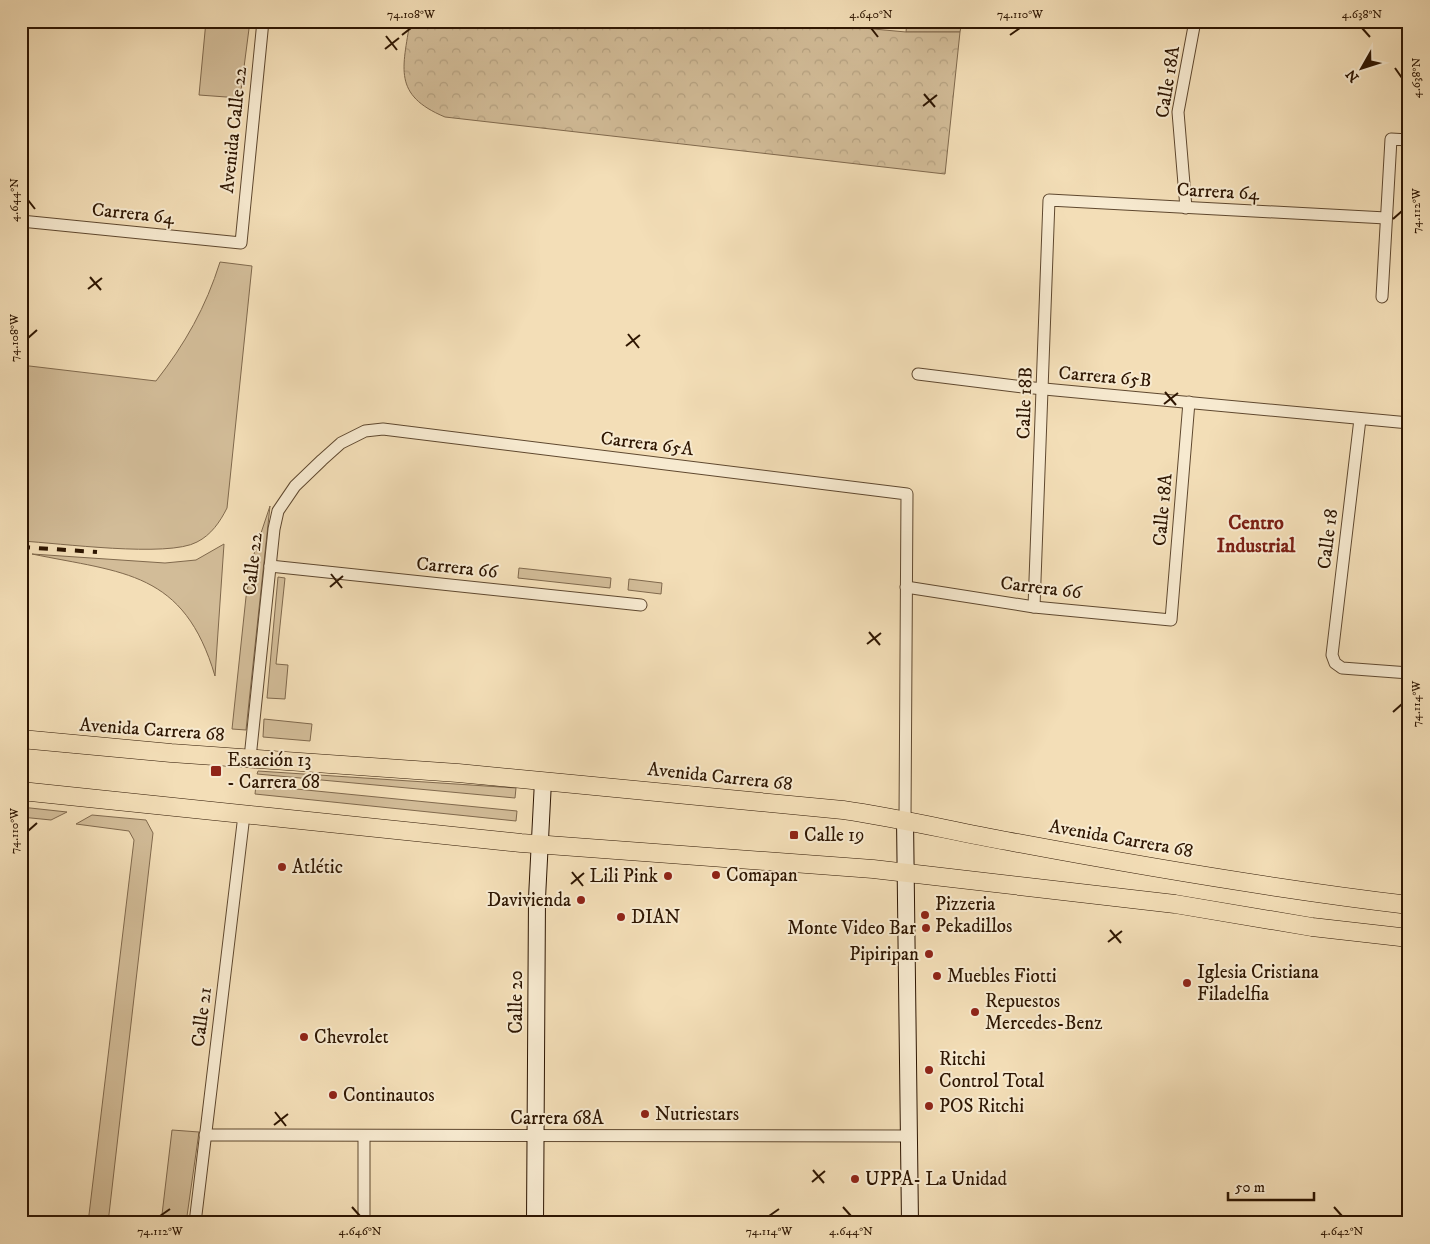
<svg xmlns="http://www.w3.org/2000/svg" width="1430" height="1244" font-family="'IM FELL DW Pica',serif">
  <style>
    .green { fill: #d2bc98; stroke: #80694d }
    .forest { fill: url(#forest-crowns); stroke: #80694d }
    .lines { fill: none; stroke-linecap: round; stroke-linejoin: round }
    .street-casing { stroke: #5f482f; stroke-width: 13 }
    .secondary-casing { stroke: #2e1602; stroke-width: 18 }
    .primary-casing { stroke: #2e1602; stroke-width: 19 }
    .street { stroke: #f7ead0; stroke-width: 11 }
    .secondary { stroke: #f7ead0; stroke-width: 16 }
    .primary { stroke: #f3deb7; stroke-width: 18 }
    .rail { stroke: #2e1602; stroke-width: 4; stroke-dasharray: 9 9; stroke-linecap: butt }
    .ticks { fill: none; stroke: #2e1602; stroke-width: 2 }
    .poi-dot { fill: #8f2418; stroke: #f7ead0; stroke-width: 2 }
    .labels { text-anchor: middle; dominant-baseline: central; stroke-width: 4; stroke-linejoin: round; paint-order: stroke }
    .street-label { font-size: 19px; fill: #2e1602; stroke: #f7ead0 }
    .poi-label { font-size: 19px; fill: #2e1602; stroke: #f7ead0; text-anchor: start }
    .neighbourhood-label { font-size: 20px; font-weight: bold; fill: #7a1f14; stroke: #f7ead0 }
    .neatline { fill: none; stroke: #2e1602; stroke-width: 2 }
    .ticks-label { font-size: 12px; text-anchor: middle; fill: #2e1602 }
  </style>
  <defs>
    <pattern id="forest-crowns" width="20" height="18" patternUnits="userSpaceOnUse" patternTransform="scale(1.25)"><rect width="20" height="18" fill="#d2bc98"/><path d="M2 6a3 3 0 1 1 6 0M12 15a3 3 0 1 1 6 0" fill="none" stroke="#b5a181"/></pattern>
  </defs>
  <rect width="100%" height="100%" fill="#f3deb7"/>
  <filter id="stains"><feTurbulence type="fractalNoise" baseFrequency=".004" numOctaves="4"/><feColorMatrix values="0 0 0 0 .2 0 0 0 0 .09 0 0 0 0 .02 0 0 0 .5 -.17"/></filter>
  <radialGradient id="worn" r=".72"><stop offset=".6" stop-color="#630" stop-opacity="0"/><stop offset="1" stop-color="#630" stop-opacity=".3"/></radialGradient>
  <g class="green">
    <polygon points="206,21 250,21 240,98 199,95"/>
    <polygon points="907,21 962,21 960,32 906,32"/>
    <path d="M220,262l32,4 -25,242c-7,14 -16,27 -30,34 -29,16 -138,1 -176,-1v-176l135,16c29,-37 50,-74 64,-119z"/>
    <polygon points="270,506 246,730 232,729 246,597 254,554"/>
    <path d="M224,544l-9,132c-31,-105 -91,-103 -183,-122l133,9 31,-3z"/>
    <polygon points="519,568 611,578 610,588 518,578"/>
    <polygon points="278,577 285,578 276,664 288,665 285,699 267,698"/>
    <polygon points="629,579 662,583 661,594 628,590"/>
    <polygon points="264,719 312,724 310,741 263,737"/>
    <polygon points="258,771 516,788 515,798 257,774"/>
    <polygon points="256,785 517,811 516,821 255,794"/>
    <polygon points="21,807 67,812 51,820 21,817"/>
    <polygon points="92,815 146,820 153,833 108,1223 88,1223 134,840 129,831 76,824"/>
    <polygon points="172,1130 199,1132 186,1223 161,1223"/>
  </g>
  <path class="forest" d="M410,21h377l119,11h54l-15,142 -500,-57c-53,-22 -42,-49 -35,-96z"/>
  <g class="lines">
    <g class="street-casing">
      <g id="street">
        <polyline points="1186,208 1178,112 1195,21"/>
        <polyline points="21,221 241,243 263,21"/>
        <polyline points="1382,297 1391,139 1409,140"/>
        <polyline points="918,374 1023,387 1409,423"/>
        <polyline points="1360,419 1332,655 1335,663 1342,668 1409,673"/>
        <polyline points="270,566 641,605"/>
        <polyline points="906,587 1034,607 1171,620 1189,402"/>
        <polyline points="1034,607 1049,200 1386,218"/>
        <polyline points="250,758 274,529 278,511 295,486 322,460 341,443 365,431 383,429 907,494 905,819"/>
        <polyline points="205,1135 908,1136"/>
        <polyline points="195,1223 244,815"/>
        <polyline points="364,1223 364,1136"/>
      </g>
    </g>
    <g class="secondary-casing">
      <g id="secondary">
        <polyline points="905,819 910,1223"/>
        <polyline points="535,1223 537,898 543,781"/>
      </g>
    </g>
    <g class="primary-casing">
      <g id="primary">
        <path d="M21,739l150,14 287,20 385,37c56,8 109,21 164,31 133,25 268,48 402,64"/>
        <polyline points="21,791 521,843 873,869 1175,904 1312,927 1409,938"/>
      </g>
    </g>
    <use href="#street" class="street"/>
    <use href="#secondary" class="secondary"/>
    <use href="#primary" class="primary"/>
    <polyline class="rail" points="21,547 97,552"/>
  </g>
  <path class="ticks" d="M871,28l7,9M1362,28l8,9M402,35l9,-7M1010,35l10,-7M386,36l11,14M385,49l14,-11M1395,68l7,10M924,94l11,13M923,106l14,-11M28,200l7,9M1393,219l9,-8M90,277l11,13M88,289l14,-11M628,334l11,14M28,338l9,-8M626,346l14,-11M1165,392l11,13M1164,404l14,-11M331,574l11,14M330,587l13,-11M869,632l11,13M867,644l14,-11M1393,712l9,-8M28,831l9,-8M572,872l11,14M571,884l13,-11M1110,930l11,13M1108,942l14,-11M275,1112l11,14M274,1125l14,-11M813,1170l11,13M812,1182l13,-11M352,1207l8,9M843,1207l8,9M1334,1207l8,9M160,1216l10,-7M769,1216l10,-7"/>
  <g class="poi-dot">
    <rect x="210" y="765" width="12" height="12" rx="2.5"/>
    <rect x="789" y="830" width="10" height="10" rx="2.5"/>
    <circle cx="282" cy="867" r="5"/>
    <circle cx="716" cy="875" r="5"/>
    <circle cx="668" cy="876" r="5"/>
    <circle cx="581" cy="900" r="5"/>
    <circle cx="925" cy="915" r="5"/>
    <circle cx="621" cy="917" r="5"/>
    <circle cx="926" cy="928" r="5"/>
    <circle cx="929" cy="954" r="5"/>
    <circle cx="937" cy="976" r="5"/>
    <circle cx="1187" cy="983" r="5"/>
    <circle cx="975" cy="1012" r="5"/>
    <circle cx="304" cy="1037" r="5"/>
    <circle cx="929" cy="1070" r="5"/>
    <circle cx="333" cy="1095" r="5"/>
    <circle cx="929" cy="1106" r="5"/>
    <circle cx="645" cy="1114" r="5"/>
    <circle cx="855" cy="1179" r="5"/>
  </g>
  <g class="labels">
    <g class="street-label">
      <text transform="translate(1168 82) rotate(-81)">Calle 18A</text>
      <text transform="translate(234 130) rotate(-84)">Avenida Calle 22</text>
      <text transform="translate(1218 192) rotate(3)">Carrera 64</text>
      <text transform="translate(133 214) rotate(6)">Carrera 64</text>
      <text transform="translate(1105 377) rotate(5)">Carrera 65B</text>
      <text transform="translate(1025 403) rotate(-88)">Calle 18B</text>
      <text transform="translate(647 444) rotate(7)">Carrera 65A</text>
      <text transform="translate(1163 510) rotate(-85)">Calle 18A</text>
      <text transform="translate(1328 539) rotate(-83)">Calle 18</text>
      <text transform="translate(253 564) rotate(-84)">Calle 22</text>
      <text transform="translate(457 568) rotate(6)">Carrera 66</text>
      <text transform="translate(1041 588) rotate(7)">Carrera 66</text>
      <text transform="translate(152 730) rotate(4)">Avenida Carrera 68</text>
      <text transform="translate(720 777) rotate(6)">Avenida Carrera 68</text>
      <text transform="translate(1121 839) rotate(10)">Avenida Carrera 68</text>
      <text transform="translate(516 1002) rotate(-90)">Calle 20</text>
      <text transform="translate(202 1017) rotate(-83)">Calle 21</text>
      <text x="557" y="1118">Carrera 68A</text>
    </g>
    <g class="poi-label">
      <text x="227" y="760">Estación 13<tspan x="227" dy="22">- Carrera 68</tspan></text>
      <text x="804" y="835">Calle 19</text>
      <text x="292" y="867">Atlétic</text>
      <text x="726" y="875">Comapan</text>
      <text x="658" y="876" text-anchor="end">Lili Pink</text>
      <text x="571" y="900" text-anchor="end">Davivienda</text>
      <text x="935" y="904">Pizzeria<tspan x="935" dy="22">Pekadillos</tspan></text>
      <text x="631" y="917">DIAN</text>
      <text x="916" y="928" text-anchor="end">Monte Video Bar</text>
      <text x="919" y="954" text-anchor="end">Pipiripan</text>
      <text x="1197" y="972">Iglesia Cristiana<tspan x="1197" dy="22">Filadelfia</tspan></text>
      <text x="947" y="976">Muebles Fiotti</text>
      <text x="985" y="1001">Repuestos<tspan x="985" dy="22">Mercedes-Benz</tspan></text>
      <text x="314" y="1037">Chevrolet</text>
      <text x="939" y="1059">Ritchi<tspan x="939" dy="22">Control Total</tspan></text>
      <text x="343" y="1095">Continautos</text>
      <text x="939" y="1106">POS Ritchi</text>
      <text x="655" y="1114">Nutriestars</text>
      <text x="865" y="1179">UPPA- La Unidad</text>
    </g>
    <g class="neighbourhood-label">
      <text x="1256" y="523">Centro<tspan x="1256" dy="23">Industrial</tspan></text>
    </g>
  </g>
  <rect width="1430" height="1244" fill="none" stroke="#f3deb7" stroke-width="55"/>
  <g transform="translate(1362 68) rotate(231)" stroke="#f7ead0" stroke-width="4" paint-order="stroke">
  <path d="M0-4L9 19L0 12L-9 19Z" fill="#2e1602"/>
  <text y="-8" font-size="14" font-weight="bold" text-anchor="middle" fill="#2e1602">N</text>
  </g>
  <path d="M1228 1192v8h86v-8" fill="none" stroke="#2e1602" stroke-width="2.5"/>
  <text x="1235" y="1192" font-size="15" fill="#2e1602" stroke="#f7ead0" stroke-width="4" paint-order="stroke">50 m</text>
  <rect x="28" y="28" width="1374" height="1188" class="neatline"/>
  <g class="ticks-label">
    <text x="411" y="18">74.108°W</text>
    <text x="871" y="18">4.640°N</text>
    <text x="1020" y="18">74.110°W</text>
    <text x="1362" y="18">4.638°N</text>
    <text transform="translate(1416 78) rotate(-90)" y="4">4.638°N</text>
    <text transform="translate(14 200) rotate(-90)" y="4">4.644°N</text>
    <text transform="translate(1416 211) rotate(-90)" y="4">74.112°W</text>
    <text transform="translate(14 338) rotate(-90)" y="4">74.108°W</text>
    <text transform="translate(1416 704) rotate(-90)" y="4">74.114°W</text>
    <text transform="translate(14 831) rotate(-90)" y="4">74.110°W</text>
    <text x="160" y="1235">74.112°W</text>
    <text x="360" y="1235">4.646°N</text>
    <text x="769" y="1235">74.114°W</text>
    <text x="851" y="1235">4.644°N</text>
    <text x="1342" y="1235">4.642°N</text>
  </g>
  <rect width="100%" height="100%" filter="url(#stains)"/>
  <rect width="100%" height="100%" fill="url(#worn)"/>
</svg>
